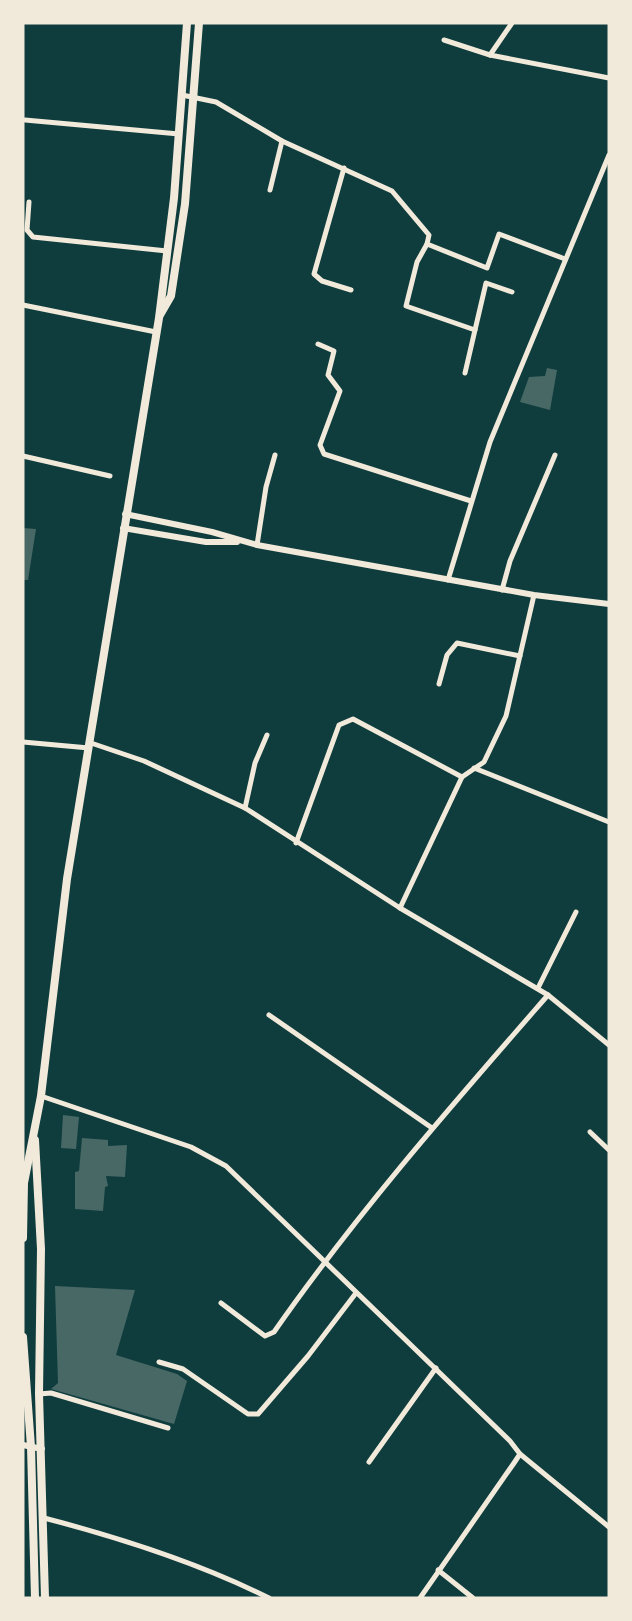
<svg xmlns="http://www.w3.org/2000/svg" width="632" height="1621" font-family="'Asap Condensed',sans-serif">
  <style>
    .building { fill: #486865 }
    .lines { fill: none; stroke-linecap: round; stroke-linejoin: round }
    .minor { stroke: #f1e9da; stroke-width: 5 }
    .tertiary { stroke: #f1e9da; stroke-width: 6 }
    .primary { stroke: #f1e9da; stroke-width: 8 }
  </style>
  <rect width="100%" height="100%" fill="#0f3d3e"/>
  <g class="building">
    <polygon points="547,368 557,370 550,410 520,402 529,377 545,376"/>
    <polygon points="23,528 36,529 28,580 23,580"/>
    <polygon points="63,1115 79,1117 76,1149 61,1148"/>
    <polygon points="82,1138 108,1140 108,1146 127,1145 125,1177 106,1176 108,1186 105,1187 103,1211 75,1209 75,1172 79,1171"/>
    <polygon points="55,1286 135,1290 116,1355 177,1374 187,1381 174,1424 51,1389 58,1383"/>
  </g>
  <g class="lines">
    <g class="minor">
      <polyline points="444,40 490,55 609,78"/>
      <polyline points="490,55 512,23"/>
      <polyline points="182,95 216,102 282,141 392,191 429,235 427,244 487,268 499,234 565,259"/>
      <polyline points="25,120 179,134"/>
      <polyline points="344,168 314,274 322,281 351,290"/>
      <polyline points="270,190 282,141"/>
      <polyline points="29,202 27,230 33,237 167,251"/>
      <polyline points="427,244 417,262 406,306 475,330 465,373"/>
      <polyline points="23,305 156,332"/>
      <polyline points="475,330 486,283 512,292"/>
      <polyline points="318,344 334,351 328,375 340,391 320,445 324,454 471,501"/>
      <polyline points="23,456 110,476"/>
      <polyline points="257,545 266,487 275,455"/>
      <polyline points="448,580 490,442 609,155"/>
      <polyline points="502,590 510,561 555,455"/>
      <polyline points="439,684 447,655 457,643 520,656"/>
      <polyline points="23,742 89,748"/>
      <polyline points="91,743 144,761 245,808 400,908 548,995 609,1045"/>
      <polyline points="474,768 609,822"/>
      <polyline points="245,808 255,763 267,735"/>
      <polyline points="296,843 339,725 353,719 462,777"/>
      <polyline points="400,908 462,777 484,762 506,716 534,595"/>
      <polyline points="538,988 576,912"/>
      <polyline points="269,1015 432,1128"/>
      <polyline points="41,1096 191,1147 226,1166 510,1441 520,1454 514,1463 420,1598"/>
      <polyline points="590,1132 609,1150"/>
      <path d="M221,1303l44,33 9,-4c83,-119 179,-228 274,-337"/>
      <polyline points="159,1362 183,1369 248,1414 258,1414 308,1356 356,1293"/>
      <polyline points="39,1394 51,1393 168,1428"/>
      <polyline points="520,1454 609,1527"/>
      <polyline points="369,1462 436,1368"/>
      <path d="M44,1518c77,20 153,44 225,80"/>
      <polyline points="438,1570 473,1598"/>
    </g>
    <g class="tertiary">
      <polyline points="125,514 212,532 257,545 534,595 609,604"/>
      <polyline points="123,528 206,542 237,542"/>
      <polyline points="23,1445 42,1449"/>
    </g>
    <g class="primary">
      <polyline points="160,315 171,296 185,204 199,23"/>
      <polyline points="35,1140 41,1249 39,1394 45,1598"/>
      <polyline points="23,1238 24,1183 41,1096 67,879 159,318 174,198 187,23"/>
      <polyline points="23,1337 31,1447 35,1598"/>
    </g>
  </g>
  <rect width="632" height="1621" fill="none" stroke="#f1e9da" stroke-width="49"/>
</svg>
